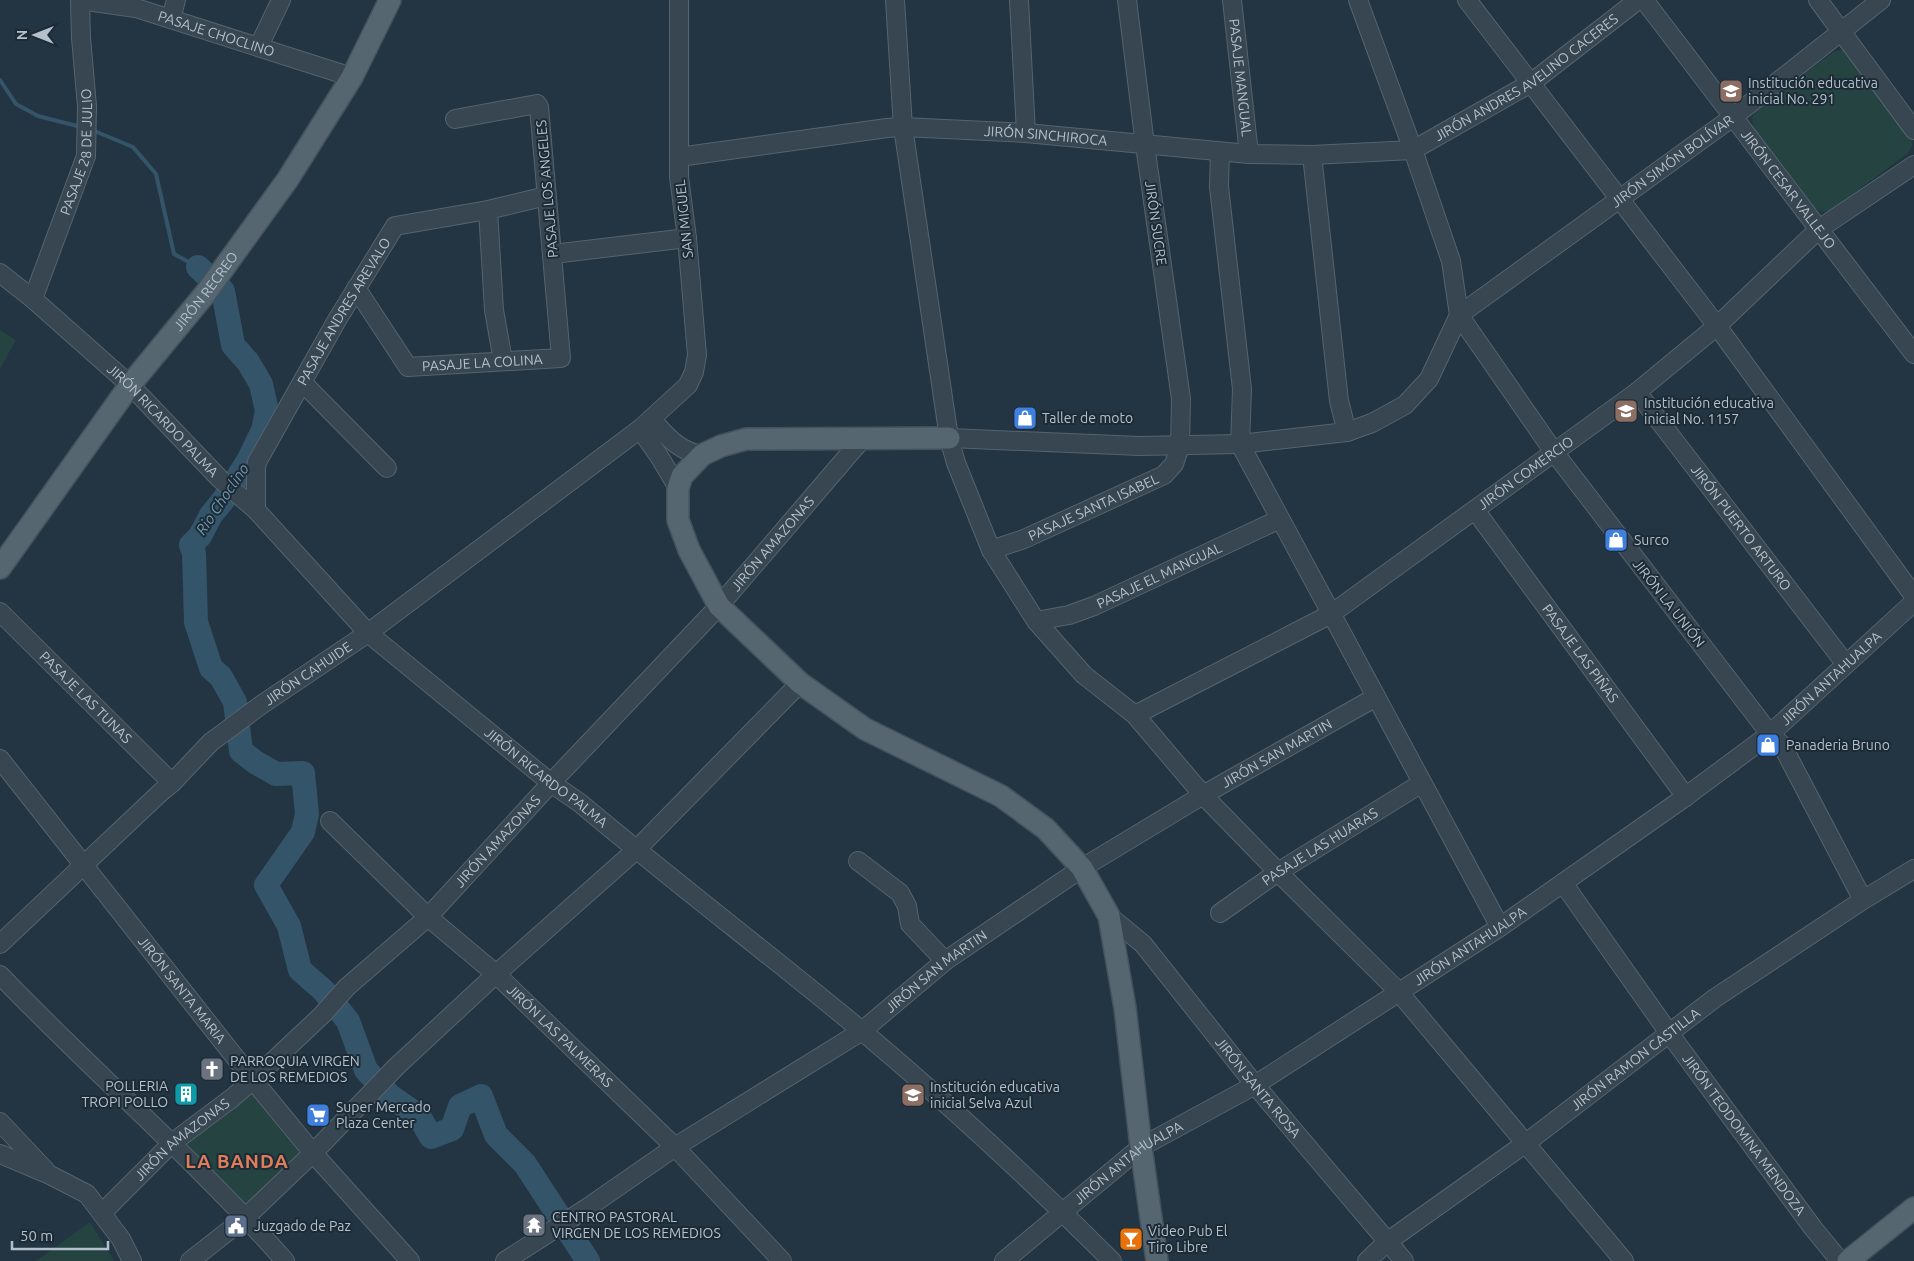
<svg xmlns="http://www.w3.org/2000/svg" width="1914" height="1261" font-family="Ubuntu,sans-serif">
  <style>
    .green { fill: #254341 }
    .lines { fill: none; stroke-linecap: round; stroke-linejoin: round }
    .stream { stroke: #34546a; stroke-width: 4 }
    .river { stroke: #34546a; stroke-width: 24 }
    .minor-casing { stroke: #55646f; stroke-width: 20 }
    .major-casing { stroke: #44525d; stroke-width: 24 }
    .minor { stroke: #374651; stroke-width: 18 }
    .major { stroke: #556671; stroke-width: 21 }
    .labels { text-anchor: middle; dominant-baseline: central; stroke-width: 4; stroke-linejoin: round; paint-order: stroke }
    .street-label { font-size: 14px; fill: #b4c1cc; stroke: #1c2b36 }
    .poi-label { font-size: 14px; fill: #b4c1cc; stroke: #1c2b36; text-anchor: start }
    .water-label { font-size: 15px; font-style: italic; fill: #7098b2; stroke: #1c2b36 }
    .district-label { font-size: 19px; font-weight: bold; letter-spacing: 1px; fill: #df7d5b; stroke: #1c2b36 }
  </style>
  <rect width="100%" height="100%" fill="#233542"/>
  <g class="green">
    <polygon points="1841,50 1846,51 1912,139 1912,146 1908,153 1830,211 1822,212 1814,208 1753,127 1752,118 1755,110 1835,51"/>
    <polygon points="0,330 16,340 0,369"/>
    <polygon points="252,1087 305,1157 246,1210 184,1146"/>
    <polygon points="90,1222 114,1261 36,1261"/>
  </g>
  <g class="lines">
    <g class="stream">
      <polyline points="0,80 16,104 38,116 81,127"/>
      <polyline points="92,130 133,147 156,174 174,254 198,267"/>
    </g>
    <polyline class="river" points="198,267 223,291 233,345 248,362 261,384 267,411 263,430 249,459 224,499 211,515 200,536 191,545 194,553 196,622 211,668 221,677 235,702 241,751 255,762 276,774 303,773 307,814 303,832 266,885 289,926 300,970 323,990 348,1021 366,1070 390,1096 419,1116 431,1137 452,1129 460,1106 481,1096 496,1135 525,1164 588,1261"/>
    <g class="minor-casing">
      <g id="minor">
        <path id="s1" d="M80,0l56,8 216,69"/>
        <polyline points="895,0 903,127 949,438 956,463 991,550 1036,621 1084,675 1135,715 1203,795 1278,872 1398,991 1624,1261"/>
        <polyline points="1019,0 1026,133"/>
        <path id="s2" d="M1232,0l17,154"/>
        <polyline points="1467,0 1717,326 1914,596"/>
        <path id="s3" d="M1644,0l270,354"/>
        <polyline points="1818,0 1914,130"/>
        <polyline points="171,19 176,0"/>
        <polyline points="259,46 281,0"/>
        <polyline points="1220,152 1219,187 1242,389 1240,444 1500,927"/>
        <polyline points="1312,155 1339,401 1347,432"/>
        <path id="s4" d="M679,157l208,-29 16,-1 123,6 223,21 63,1 101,-5 118,-67 107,-83"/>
        <polyline points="488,210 494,310 503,361"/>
        <polyline points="553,254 687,238"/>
        <path id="s5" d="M0,273l33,26 97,86 90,94 36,31 112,123 183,150 29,20c93,78 189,151 282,228 87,73 170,150 250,230"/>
        <path id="s6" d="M356,288l52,79 153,-9 -22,-251 -2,-3 -82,15"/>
        <path id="s7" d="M33,299l53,-143 1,-50 -6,-68 -1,-38"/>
        <polyline points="303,383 387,468"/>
        <path id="s8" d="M1637,392l208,271"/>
        <path d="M651,419c16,17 27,32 51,36"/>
        <polyline points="640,429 659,456 678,488"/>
        <polyline points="949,438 1140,446 1240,444 1347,432 1372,423 1405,405 1429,379 1459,315 1451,261 1413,150 1358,0"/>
        <path id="s9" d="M256,510v-42l1,-6 80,-142 58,-94 93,-16 58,-14"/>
        <path id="s10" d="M1475,510l211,287"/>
        <path id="s11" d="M991,550l33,-11 140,-64 10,-11 6,-18 1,-47 -36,-254 -18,-145"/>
        <path id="s12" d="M0,612l172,171"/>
        <path id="s13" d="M1036,621l33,-6 25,-9 186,-87"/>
        <path id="s14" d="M1135,715l196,-101 306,-222 80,-66 102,-97 95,-64"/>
        <path id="s15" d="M0,759l253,321 60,73 97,108"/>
        <path id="s16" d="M330,821l98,96 68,57 179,173 107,114"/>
        <polyline points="858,861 900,893 907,906 910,924 945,961"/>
        <path id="s17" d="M1563,883l106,150 144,195 27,33"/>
        <path id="s18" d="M1863,900l-81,-155 -12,-11 -216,-282 -95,-137 274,-198 148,-117"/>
        <path id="s19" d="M1220,913l58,-41 144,-89"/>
        <path id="s20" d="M1109,916l34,28 112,141 149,176"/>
        <path id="s21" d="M0,944l161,-152 11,-9 39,-41 50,-37 107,-72 272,-204 48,-44 6,-13 3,-17 -10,-117 -8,-61v-177"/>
        <path d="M0,975c93,97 196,185 285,286"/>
        <polyline points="0,1122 46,1171"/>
        <polyline points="0,1154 50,1175 87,1194 121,1239 132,1261"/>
        <path id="s22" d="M102,1213l70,-70 60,-45 21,-18 69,-65 25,-28 81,-70 123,-134 168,-177 144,-168"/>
        <polyline points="190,1261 246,1217 313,1153 397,1066 496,974 636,850 800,683"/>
        <path id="s23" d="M505,1261l82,-53 88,-61 187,-116 83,-70 137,-93 121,-73 173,-98"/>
        <path id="s24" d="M1004,1261l137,-114 114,-62 245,-158 181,-127 89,-66 144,-132"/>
        <path id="s25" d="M1367,1261l20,-19 139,-99 189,-145 148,-98 51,-31"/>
      </g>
    </g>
    <g class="major-casing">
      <g id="major">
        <polyline points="949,438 746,439 721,446 702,455 682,476 678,488 678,520 689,550 719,606 800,683 865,729 1001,796 1046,829 1082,868 1109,916 1125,1008 1141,1147 1157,1261"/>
        <path id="s26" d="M0,568l130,-183 75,-91 83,-115 64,-102 38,-77"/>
        <polyline points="1848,1261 1914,1208"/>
      </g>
    </g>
    <use href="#minor" class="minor"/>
    <use href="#major" class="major"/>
  </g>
  <defs>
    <g id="school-square" transform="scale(1.25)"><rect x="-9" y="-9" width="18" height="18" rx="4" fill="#8d6e63" stroke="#1c2b36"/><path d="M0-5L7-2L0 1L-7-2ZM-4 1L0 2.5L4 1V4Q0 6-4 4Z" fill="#fff"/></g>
    <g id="shop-square" transform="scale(1.25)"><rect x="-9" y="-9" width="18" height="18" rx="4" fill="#3f7fe0" stroke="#1c2b36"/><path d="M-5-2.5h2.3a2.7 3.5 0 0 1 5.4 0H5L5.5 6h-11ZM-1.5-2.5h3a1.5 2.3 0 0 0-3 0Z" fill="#fff"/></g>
    <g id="church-square" transform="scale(1.25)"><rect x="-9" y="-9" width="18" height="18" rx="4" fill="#6b7280" stroke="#1c2b36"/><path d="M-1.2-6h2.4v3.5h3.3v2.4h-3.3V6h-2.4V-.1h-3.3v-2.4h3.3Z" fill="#fff"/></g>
    <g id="building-square" transform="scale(1.25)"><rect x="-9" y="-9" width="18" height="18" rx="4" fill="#0f9aa8" stroke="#1c2b36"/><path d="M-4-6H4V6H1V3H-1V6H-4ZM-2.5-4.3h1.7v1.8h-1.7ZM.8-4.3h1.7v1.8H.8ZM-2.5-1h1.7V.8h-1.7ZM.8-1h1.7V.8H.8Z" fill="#fff"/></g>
    <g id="supermarket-square" transform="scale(1.25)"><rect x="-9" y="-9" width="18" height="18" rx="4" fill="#3f7fe0" stroke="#1c2b36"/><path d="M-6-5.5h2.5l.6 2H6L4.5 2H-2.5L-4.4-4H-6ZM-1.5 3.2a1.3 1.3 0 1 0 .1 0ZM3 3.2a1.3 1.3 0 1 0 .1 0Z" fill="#fff"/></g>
    <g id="temple-square" transform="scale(1.25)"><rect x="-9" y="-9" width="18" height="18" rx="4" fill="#6b7280" stroke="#1c2b36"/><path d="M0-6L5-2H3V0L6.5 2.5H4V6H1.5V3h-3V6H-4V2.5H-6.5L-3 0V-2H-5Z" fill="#fff"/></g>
    <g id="civic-square" transform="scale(1.25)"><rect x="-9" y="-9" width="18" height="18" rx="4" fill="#5c6f8a" stroke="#1c2b36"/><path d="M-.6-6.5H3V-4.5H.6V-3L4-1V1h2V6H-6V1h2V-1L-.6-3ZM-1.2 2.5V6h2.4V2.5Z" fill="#fff"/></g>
    <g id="bar-square" transform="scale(1.25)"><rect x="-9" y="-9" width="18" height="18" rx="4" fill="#e8710a" stroke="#1c2b36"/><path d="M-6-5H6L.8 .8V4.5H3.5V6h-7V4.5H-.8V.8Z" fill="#fff"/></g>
  </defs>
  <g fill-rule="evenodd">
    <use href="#school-square" x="1731" y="91"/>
    <use href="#school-square" x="1626" y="411"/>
    <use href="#shop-square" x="1025" y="418"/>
    <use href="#shop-square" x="1616" y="540"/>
    <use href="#shop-square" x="1768" y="745"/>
    <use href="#church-square" x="212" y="1069"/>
    <use href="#building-square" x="186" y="1094"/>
    <use href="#school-square" x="913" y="1095"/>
    <use href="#supermarket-square" x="318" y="1115"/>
    <use href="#temple-square" x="534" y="1225"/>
    <use href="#civic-square" x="236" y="1226"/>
    <use href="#bar-square" x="1131" y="1239"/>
  </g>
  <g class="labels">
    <g class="street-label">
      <text stroke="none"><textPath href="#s1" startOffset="141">PASAJE CHOCLINO</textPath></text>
      <text stroke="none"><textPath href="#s4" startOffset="872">JIRÓN ANDRES AVELINO CACERES</textPath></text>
      <text stroke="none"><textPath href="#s2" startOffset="78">PASAJE MANGUAL</textPath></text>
      <text stroke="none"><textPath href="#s4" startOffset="369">JIRÓN SINCHIROCA</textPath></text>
      <text stroke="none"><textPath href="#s7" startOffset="155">PASAJE 28 DE JULIO</textPath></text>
      <text stroke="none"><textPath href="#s18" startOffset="976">JIRÓN SIMÓN BOLÍVAR</textPath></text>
      <text transform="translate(547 189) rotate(-95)">PASAJE LOS ANGELES</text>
      <text stroke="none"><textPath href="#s3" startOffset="238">JIRÓN CESAR VALLEJO</textPath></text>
      <text transform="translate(684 219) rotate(-96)">SAN MIGUEL</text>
      <text transform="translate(1156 223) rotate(82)">JIRÓN SUCRE</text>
      <text stroke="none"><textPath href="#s26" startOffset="345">JIRÓN RECREO</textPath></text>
      <text stroke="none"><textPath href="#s9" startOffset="222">PASAJE ANDRES AREVALO</textPath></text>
      <text stroke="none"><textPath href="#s6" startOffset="169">PASAJE LA COLINA</textPath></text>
      <text stroke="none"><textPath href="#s5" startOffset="220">JIRÓN RICARDO PALMA</textPath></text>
      <text stroke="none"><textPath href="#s14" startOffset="461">JIRÓN COMERCIO</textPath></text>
      <text stroke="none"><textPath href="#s11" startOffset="111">PASAJE SANTA ISABEL</textPath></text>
      <text stroke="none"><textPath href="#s8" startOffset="171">JIRÓN PUERTO ARTURO</textPath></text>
      <text stroke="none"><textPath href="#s22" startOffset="949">JIRÓN AMAZONAS</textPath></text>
      <text stroke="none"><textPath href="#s13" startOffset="132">PASAJE EL MANGUAL</textPath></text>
      <text transform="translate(1669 603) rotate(52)">JIRÓN LA UNIÓN</text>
      <text stroke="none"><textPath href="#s10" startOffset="178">PASAJE LAS PIÑAS</textPath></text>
      <text stroke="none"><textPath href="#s21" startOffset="411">JIRÓN CAHUIDE</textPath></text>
      <text stroke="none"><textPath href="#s24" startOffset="1014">JIRÓN ANTAHUALPA</textPath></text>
      <text stroke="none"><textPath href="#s12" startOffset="121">PASAJE LAS TUNAS</textPath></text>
      <text stroke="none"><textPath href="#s23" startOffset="925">JIRÓN SAN MARTIN</textPath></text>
      <text stroke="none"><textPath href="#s5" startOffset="745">JIRÓN RICARDO PALMA</textPath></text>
      <text stroke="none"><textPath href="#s22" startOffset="544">JIRÓN AMAZONAS</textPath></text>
      <text stroke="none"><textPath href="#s19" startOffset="120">PASAJE LAS HUARAS</textPath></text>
      <text stroke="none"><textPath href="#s24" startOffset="564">JIRÓN ANTAHUALPA</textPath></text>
      <text stroke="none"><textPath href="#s23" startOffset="520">JIRÓN SAN MARTIN</textPath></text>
      <text stroke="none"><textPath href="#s15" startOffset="294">JIRÓN SANTA MARIA</textPath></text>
      <text stroke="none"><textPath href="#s16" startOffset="315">JIRÓN LAS PALMERAS</textPath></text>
      <text stroke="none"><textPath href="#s25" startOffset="336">JIRÓN RAMON CASTILLA</textPath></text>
      <text stroke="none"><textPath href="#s20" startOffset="228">JIRÓN SANTA ROSA</textPath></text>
      <text stroke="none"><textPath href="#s17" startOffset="310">JIRÓN TEODOMINA MENDOZA</textPath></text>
      <text stroke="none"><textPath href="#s22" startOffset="109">JIRÓN AMAZONAS</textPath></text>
      <text stroke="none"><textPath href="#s24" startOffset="159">JIRÓN ANTAHUALPA</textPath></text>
    </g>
    <g class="poi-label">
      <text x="1748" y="83">Institución educativa<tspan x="1748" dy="16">inicial No. 291</tspan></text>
      <text x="1644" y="403">Institución educativa<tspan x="1644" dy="16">inicial No. 1157</tspan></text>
      <text x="1042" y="418">Taller de moto</text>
      <text x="1634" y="540">Surco</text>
      <text x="1786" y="745">Panaderia Bruno</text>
      <text x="230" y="1061">PARROQUIA VIRGEN<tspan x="230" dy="16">DE LOS REMEDIOS</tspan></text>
      <text x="168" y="1086" text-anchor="end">POLLERIA<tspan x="168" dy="16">TROPI POLLO</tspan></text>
      <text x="930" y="1087">Institución educativa<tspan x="930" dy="16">inicial Selva Azul</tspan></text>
      <text x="336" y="1107">Super Mercado<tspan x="336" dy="16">Plaza Center</tspan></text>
      <text x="552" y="1217">CENTRO PASTORAL<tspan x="552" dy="16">VIRGEN DE LOS REMEDIOS</tspan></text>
      <text x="254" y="1226">Juzgado de Paz</text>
      <text x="1148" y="1231">Video Pub El<tspan x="1148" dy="16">Tiro Libre</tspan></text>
    </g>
    <g class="water-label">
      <text transform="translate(222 499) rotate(-56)">Rio Choclino</text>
    </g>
    <g class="district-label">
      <text x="237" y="1161">LA BANDA</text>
    </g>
  </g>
  <g transform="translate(35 35) rotate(270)" stroke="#1c2b36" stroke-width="4" paint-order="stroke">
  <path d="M0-4L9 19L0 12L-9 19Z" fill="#b4c1cc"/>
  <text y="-8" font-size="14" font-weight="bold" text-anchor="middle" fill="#b4c1cc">N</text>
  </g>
  <path d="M12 1241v8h96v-8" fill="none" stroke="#b4c1cc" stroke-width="2.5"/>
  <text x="20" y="1241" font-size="15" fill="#b4c1cc" stroke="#1c2b36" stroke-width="4" paint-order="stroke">50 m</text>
</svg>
